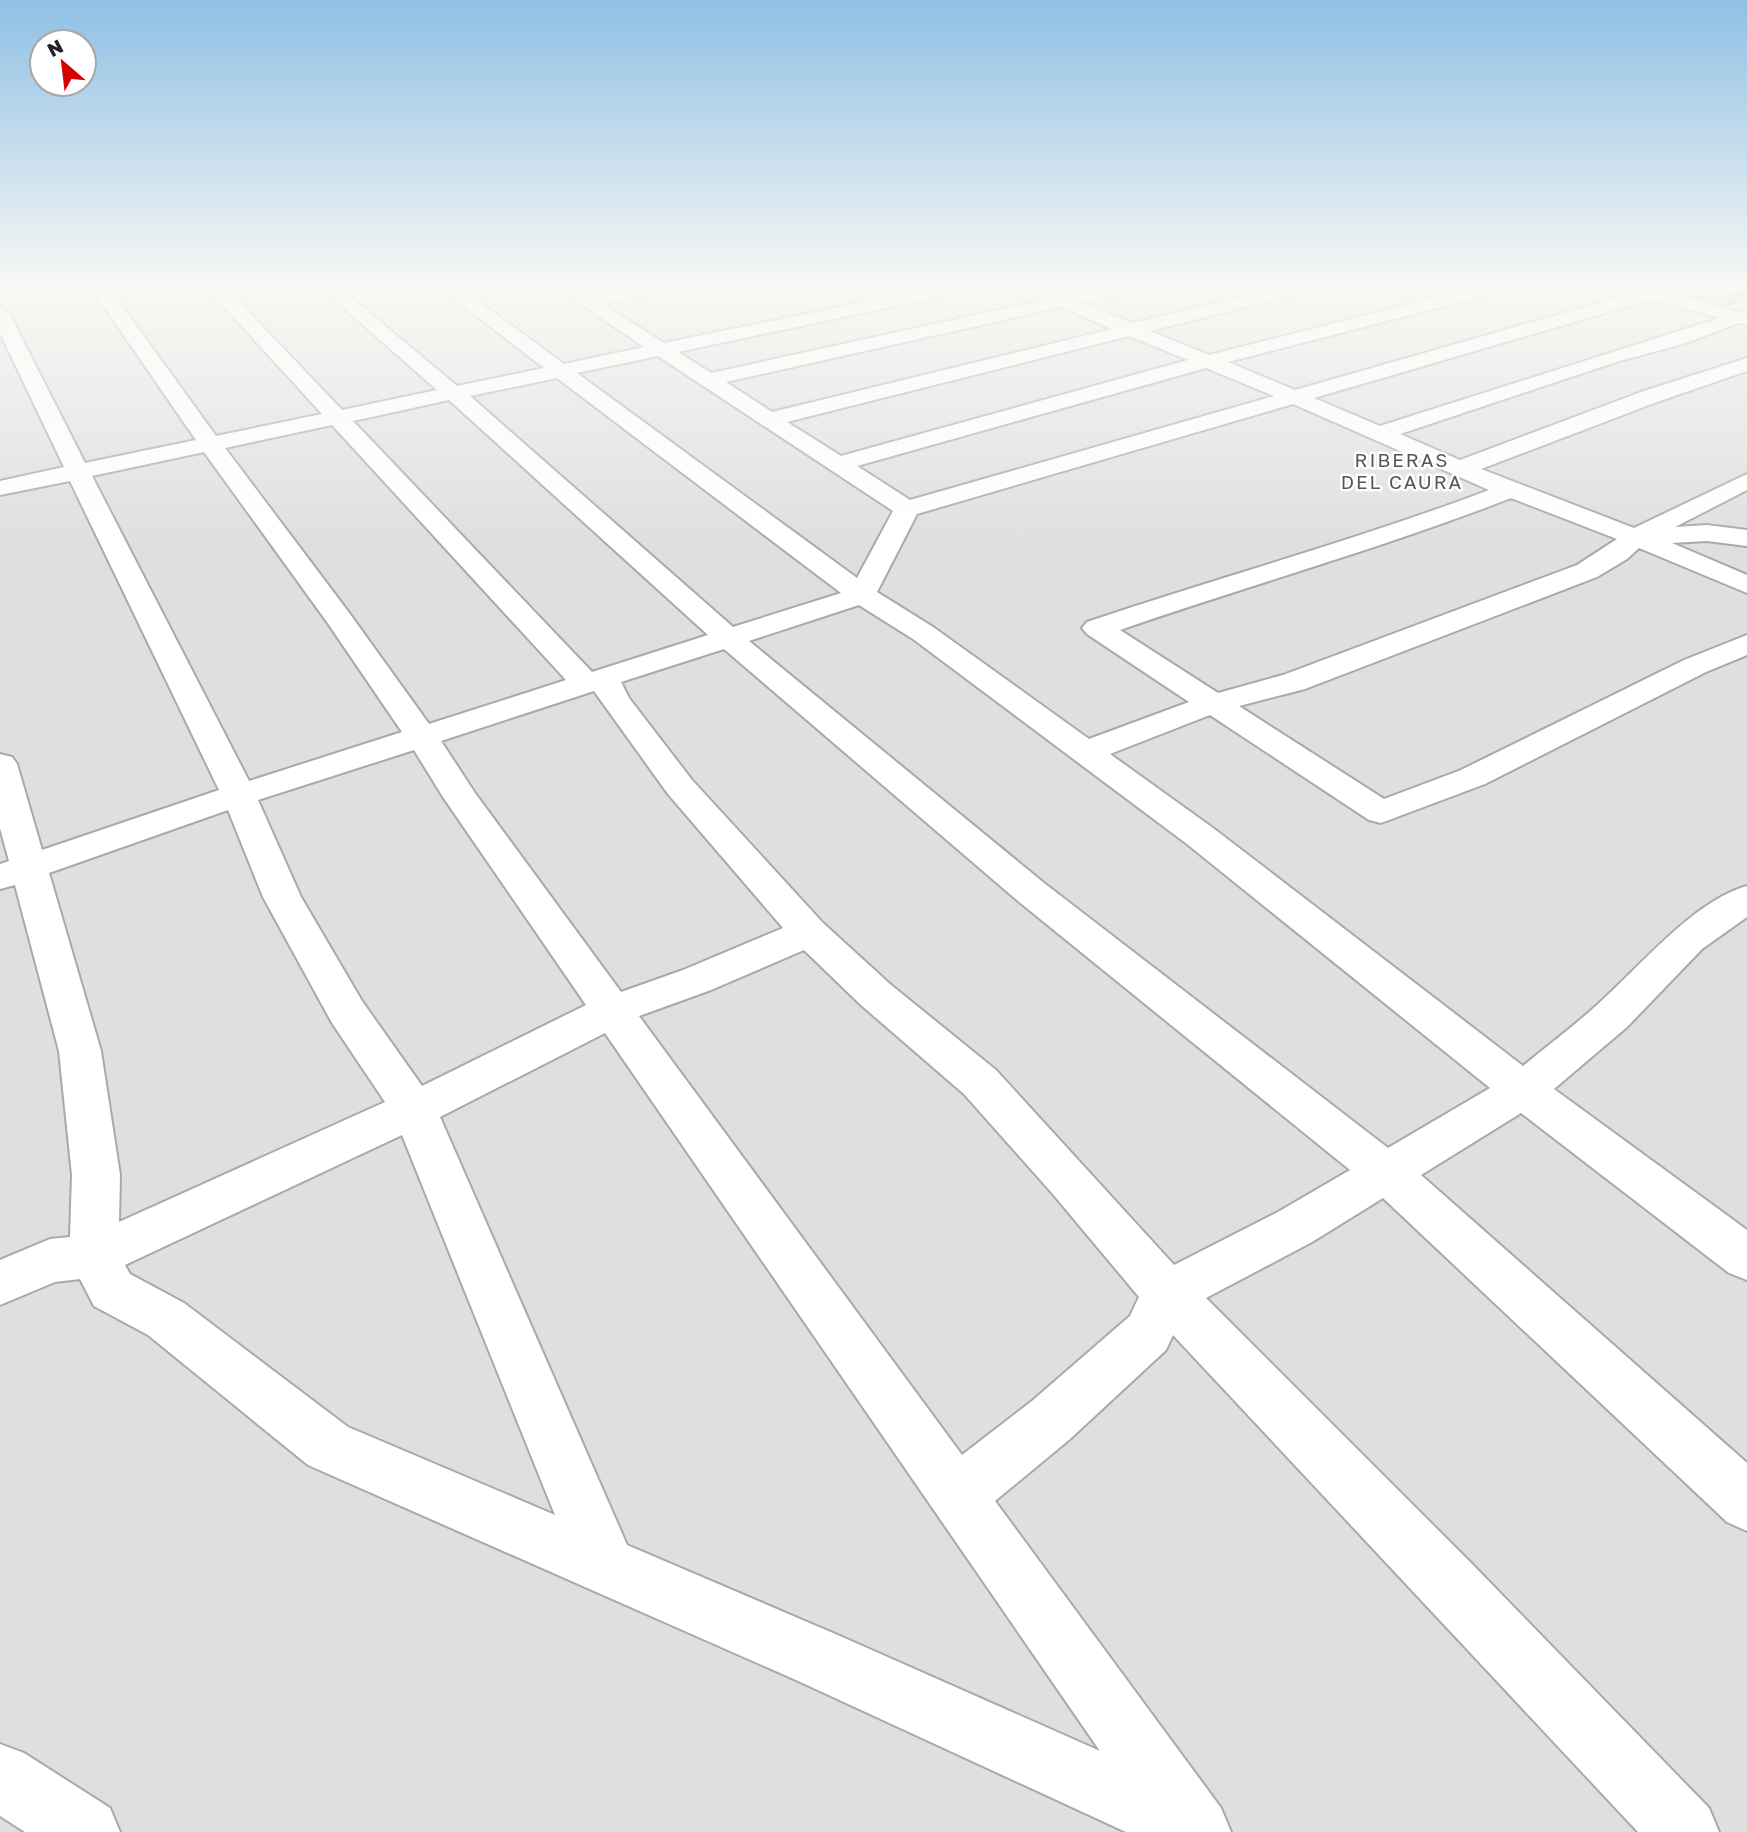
<svg xmlns="http://www.w3.org/2000/svg" width="1747" height="1832" font-family="'Golos Text',sans-serif">
  <style>
    .residential { fill: #e0dfdf }
    .lines { fill: none; stroke-linecap: round; stroke-linejoin: round }
    .minor-casing { stroke: #a9a9a9; stroke-width: 4 }
    .minor { fill: #fff; fill-rule: evenodd }
    .wall { fill: #aba49e }
    .shaded-wall { fill: #8b8681 }
    .building { fill: #c7bfb8; stroke: #8b8681; stroke-width: 2 }
    .labels { text-anchor: middle; dominant-baseline: central; stroke-width: 5; stroke-linejoin: round; paint-order: stroke }
    .far-neighbourhood-label { font-size: 19px; letter-spacing: 2px; fill: #555; stroke: #fff }
  </style>
  <rect width="100%" height="100%" fill="#f2efe9"/>
  <rect class="residential" x="0" y="288" width="1747" height="1544"/>
  <g class="lines">
    <g class="minor-casing">
      <g id="minor">
        <path d="M91,288h18l107,148 106,-22 -115,-126h19l116,122 95,-20 -116,-102h19l117,98 87,-18 -104,-80h20l104,76 80,-17 -87,-59h21l12,7 43,-7h37l-3,4 -6,1 -58,11 61,39 268,-55h33l-9,5 -278,59 33,21 333,-73 -20,-8 -3,-4h24l19,8 36,-8h32l-3,4 -48,11 52,20 146,-35h29l-3,4 -155,39 59,24 264,-67h29l-3,4 -271,70 67,28 339,-97 -7,-5h27l93,26v10l-8,-1 -53,20 -70,19 -216,72 60,26 181,-68 106,-34v13l-90,31 -176,67 153,59 113,-54v16l-72,37 32,-2 40,5v16l-40,-5 -35,2 75,32v18l-108,-45 -12,11 -30,18 -292,112 -66,17 145,93 77,-29 223,-110 63,-25v20l-41,17 -221,112 -104,39 -12,-3 -159,-105 -100,39 103,74 310,238c24,-20 51,-40 74,-61 42,-37 96,-104 150,-119v31l-45,32 -75,78 -73,62 193,141v50l-18,-7 -208,-160 -100,62 326,288v68l-20,-9 -344,-324 -71,44 -106,56 267,267 236,243 10,24h-81l-465,-497 -7,15 -96,89 -75,62 226,307 10,24h-105l-330,-152 -488,-215 -160,-130 -54,-29 -14,-27 -25,3 -55,23v-45l50,-21 20,-2 2,-62 -13,-124 -44,-166 -15,4v-25l9,-3 -9,-33v-74l12,3 5,7 25,86 177,-60 -149,-309 -70,14v-14l64,-14 -64,-134v-26l9,6 76,150 111,-23zM1653,299l67,19 -340,108 -66,-28zM1061,307l51,22 -340,83 -46,-30zM1129,336l59,24 -347,96 -54,-34zM658,356l235,155 -36,67 -280,-205zM1206,368l68,28 -364,104 -53,-34zM557,378l284,215 -108,34 -263,-231zM449,400l259,235 -116,37 -239,-251zM1293,404l196,86c-132,50 -269,87 -402,132l-5,6 5,6 102,68 -100,37 -156,-112 -56,-35 40,-78zM332,425l234,255 -137,44 -82,-114 -122,-162zM204,452l123,170 75,110 -153,49 -157,-305zM1511,498l106,41 -40,26 -294,110 -65,18 -98,-63c130,-45 263,-82 391,-132zM859,605l54,34 274,205 303,244 -102,60 -344,-265 -295,-242zM724,649l294,252 332,269 -72,42 -104,53 -178,-195 -105,-85 -68,-62 -131,-143 -63,-82 -8,-16zM594,691l74,103 115,134 -100,42 -62,22 -146,-199 -34,-52zM414,750l29,47 143,208 -164,81 -60,-85 -61,-104 -43,-97zM228,810l35,87 69,126 53,79 -266,120 1,-47 -19,-124 -52,-178zM804,950l57,55 103,89 88,99 87,104 -9,19 -98,85 -70,54 -323,-439 72,-26zM605,1033l495,718 -260,-115 -213,-91 -187,-428zM402,1135l153,380 -207,-88 -164,-124 -54,-29 -5,-9z"/>
        <polygon points="0,1744 24,1753 110,1808 120,1832 25,1832 0,1816"/>
      </g>
    </g>
    <use href="#minor" class="minor"/>
  </g>
  <polygon class="wall" points="1663,288 1747,288 1747,303 1742,301 1727,306"/>
  <polygon class="shaded-wall" points="1747,289 1742,301 1727,306 1732,294"/>
  <polygon class="building" points="1710,288 1747,288 1747,289 1732,294"/>
  <linearGradient id="sky" x2="0" y2="1"><stop stop-color="#8fc0e4"/><stop offset="0.53" stop-color="#f9f8f5"/><stop offset="1" stop-color="#f9f8f5" stop-opacity="0"/></linearGradient>
  <rect width="1747" height="544" fill="url(#sky)"/>
  <g class="labels">
    <g class="far-neighbourhood-label">
      <text x="1402" y="459">RIBERAS<tspan x="1402" dy="22">DEL CAURA</tspan></text>
    </g>
  </g>
  <g transform="translate(63 63) rotate(332)"><circle r="33" fill="#ffffff" stroke="#a7a7a7" stroke-width="2"/>
  <path d="M0-5L12 26L0 18L-12 26Z" fill="#d40000"/>
  <text y="-10" font-size="19" font-weight="bold" text-anchor="middle" fill="#222222">N</text>
  </g>
</svg>
